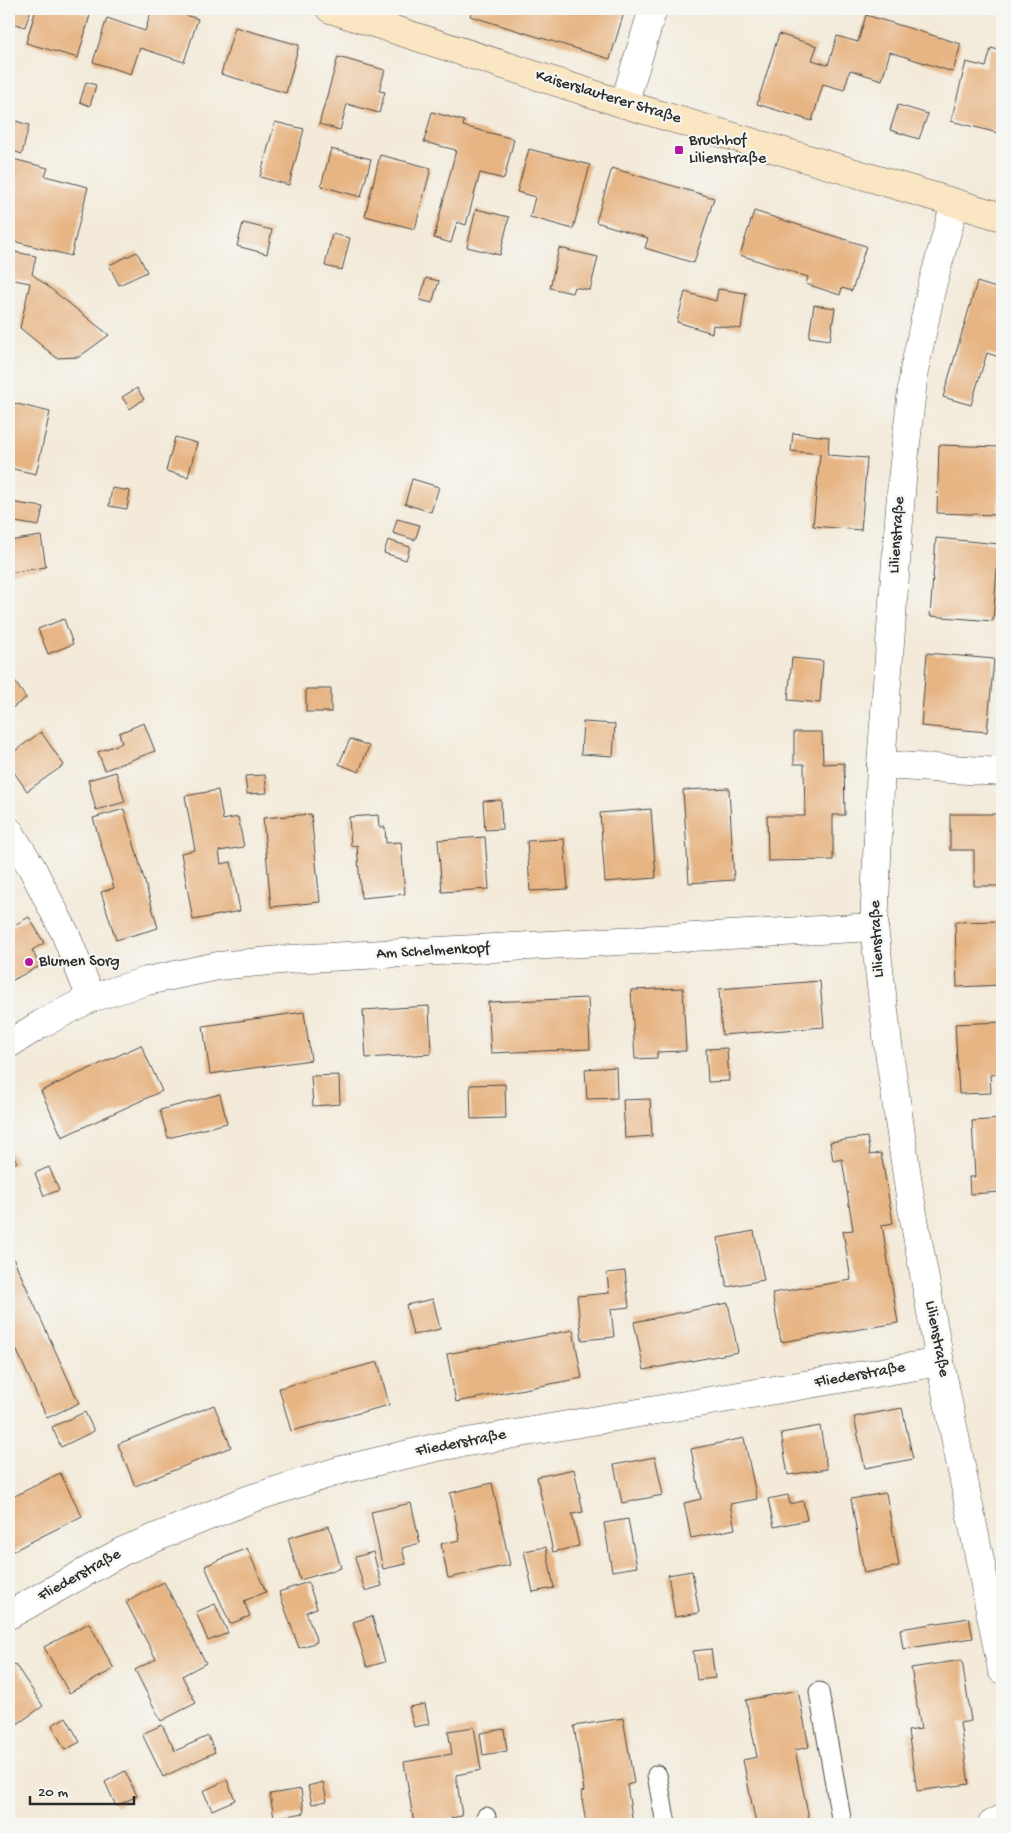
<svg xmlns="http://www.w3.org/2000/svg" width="1011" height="1833" font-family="'Gochi Hand',sans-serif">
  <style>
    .building { fill: #e7b584 }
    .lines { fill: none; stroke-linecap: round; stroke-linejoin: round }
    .service-casing { stroke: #494845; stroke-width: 21 }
    .minor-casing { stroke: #494845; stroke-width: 29 }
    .secondary-casing { stroke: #494845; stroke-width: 29 }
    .service { stroke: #fff; stroke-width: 19 }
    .minor { stroke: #fff; stroke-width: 28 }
    .secondary { stroke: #fbe6c4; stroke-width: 28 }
    .poi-dot { fill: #b5179e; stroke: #f6f6f2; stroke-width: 2 }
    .labels { text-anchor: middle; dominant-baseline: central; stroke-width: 4.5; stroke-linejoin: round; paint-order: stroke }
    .street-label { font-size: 16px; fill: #2b2b2b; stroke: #f6f6f2 }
    .poi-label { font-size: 16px; fill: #2b2b2b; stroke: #f6f6f2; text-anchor: start }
  </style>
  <rect width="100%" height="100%" fill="#f6f6f2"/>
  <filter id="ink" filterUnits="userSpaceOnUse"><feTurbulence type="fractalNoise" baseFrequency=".02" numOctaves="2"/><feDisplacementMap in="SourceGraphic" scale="10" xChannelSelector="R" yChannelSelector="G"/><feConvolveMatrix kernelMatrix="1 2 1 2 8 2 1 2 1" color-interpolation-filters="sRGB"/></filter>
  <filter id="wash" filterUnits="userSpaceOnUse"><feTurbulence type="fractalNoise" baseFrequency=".0096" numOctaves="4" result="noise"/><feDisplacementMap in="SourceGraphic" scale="20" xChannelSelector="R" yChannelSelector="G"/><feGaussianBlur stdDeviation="1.12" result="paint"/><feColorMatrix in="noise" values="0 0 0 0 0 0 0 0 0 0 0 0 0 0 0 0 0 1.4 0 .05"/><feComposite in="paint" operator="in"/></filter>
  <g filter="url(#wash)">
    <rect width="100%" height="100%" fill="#f3ead9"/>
    <g id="blocks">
      <g class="building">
        <polygon points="14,9 31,9 25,27 10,22"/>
        <polygon points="36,9 71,9 90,15 78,58 26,43"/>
        <polygon points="152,9 166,9 198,19 184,62 140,48 131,74 93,62 107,18 145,31"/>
        <polygon points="472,9 625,9 610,59 470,16"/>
        <polygon points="866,15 961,44 953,72 890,52 882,80 850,70 844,90 823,84 812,121 757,104 779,34 817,46 812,60 828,65 837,36 858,42"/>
        <polygon points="235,27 299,45 286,93 221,74"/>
        <polygon points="991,48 1002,51 1002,134 951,121 966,62 986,67"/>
        <polygon points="338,57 385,70 379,91 385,92 379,113 347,104 340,130 319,124"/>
        <polygon points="86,82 96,85 90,106 80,102"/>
        <polygon points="898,105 928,114 919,139 890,130"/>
        <polygon points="432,112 464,121 463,126 514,139 504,179 480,173 466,225 457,222 451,243 434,238 456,150 424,142"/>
        <polygon points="9,119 29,125 22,154 9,150"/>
        <polygon points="275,122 304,129 289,185 260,177"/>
        <polygon points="331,149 371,159 361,197 321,186"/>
        <polygon points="529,149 590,165 573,229 530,217 535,197 517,192"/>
        <polygon points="380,155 431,168 415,229 365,216"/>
        <polygon points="9,158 48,168 45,176 88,187 71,256 9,240"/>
        <polygon points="612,168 714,198 694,263 645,248 648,238 596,222"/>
        <polygon points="476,209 509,217 500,255 467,247"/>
        <polygon points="754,211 866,246 852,291 842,288 840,295 806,284 808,277 740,255"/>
        <polygon points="243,223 272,230 267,254 237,246"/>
        <polygon points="332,234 350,238 342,270 325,266"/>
        <polygon points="559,248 598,257 590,290 574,287 572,293 550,288"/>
        <polygon points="9,251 36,256 32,274 109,335 79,357 57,358 20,328 30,283 9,279"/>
        <polygon points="137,252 147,272 119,285 109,265"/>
        <polygon points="426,278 439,281 432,303 420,300"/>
        <polygon points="977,282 1002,290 1002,358 987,353 971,405 943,397"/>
        <polygon points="718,289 746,293 741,329 713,325 712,333 677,322 685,292 716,301"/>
        <polygon points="814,305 835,308 830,340 809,337"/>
        <polygon points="137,388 144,399 130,409 122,397"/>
        <polygon points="9,402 50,412 36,474 9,468"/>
        <polygon points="793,433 829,437 828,455 867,458 861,530 813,526 820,454 791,451"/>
        <polygon points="175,437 197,443 188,477 166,471"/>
        <polygon points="939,445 1000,447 998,515 937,513"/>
        <polygon points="412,479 439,487 431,512 405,504"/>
        <polygon points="112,488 130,491 127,509 109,506"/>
        <polygon points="9,502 43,507 39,526 9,521"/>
        <polygon points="397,519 420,525 415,540 393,533"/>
        <polygon points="41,536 46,567 9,573 9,541"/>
        <polygon points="936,538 999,544 993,621 930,616"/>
        <polygon points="388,540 410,547 406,560 384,553"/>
        <polygon points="64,619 73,644 48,654 38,629"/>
        <polygon points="927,653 994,659 987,732 921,726"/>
        <polygon points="792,658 823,661 820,703 788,700"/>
        <polygon points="9,673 26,698 9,710"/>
        <rect x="306" y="689" width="25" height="23"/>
        <polygon points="583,722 615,724 613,756 581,754"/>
        <polygon points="144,723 155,751 105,770 98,752 122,743 119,733"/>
        <polygon points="41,732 64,765 27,791 9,765 9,755"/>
        <polygon points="794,732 822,732 823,764 844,763 845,815 833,815 833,860 768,861 767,816 805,816 804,764 794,764"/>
        <polygon points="350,739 369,746 359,772 339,764"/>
        <polygon points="116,772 125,802 96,810 88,780"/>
        <polygon points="265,775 267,793 247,794 245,776"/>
        <polygon points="729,788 734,880 689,883 683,790"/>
        <polygon points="218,790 223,820 238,817 244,847 219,851 221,864 231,862 240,911 193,920 181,853 195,850 185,796"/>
        <polygon points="501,800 502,829 485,830 483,801"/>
        <polygon points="124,809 158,928 116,940 101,892 114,888 93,818"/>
        <polygon points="651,809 656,878 605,882 600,813"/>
        <polygon points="311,814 320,902 271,907 263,818"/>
        <polygon points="950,814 1002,814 1002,886 974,886 974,850 950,850"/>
        <polygon points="378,815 379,827 385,827 386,843 401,842 405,894 361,898 357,845 351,846 349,817"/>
        <polygon points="485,837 489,889 442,892 438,840"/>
        <polygon points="564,839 568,889 530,891 527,841"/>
        <polygon points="29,917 44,943 32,950 40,966 9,982 9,928"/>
        <polygon points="1002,921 1002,985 957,987 955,922"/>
        <polygon points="820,981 824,1027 722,1035 719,989"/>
        <polygon points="683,988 686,1051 657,1052 657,1058 635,1059 631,990"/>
        <polygon points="588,998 590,1049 491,1053 488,1002"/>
        <polygon points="429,1006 431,1054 366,1058 363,1010"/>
        <polygon points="304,1012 311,1060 210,1074 203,1026"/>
        <polygon points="1002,1022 1002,1074 990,1075 991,1093 959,1094 955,1024"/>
        <polygon points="141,1045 162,1091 62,1137 41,1091"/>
        <polygon points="727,1048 729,1081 708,1082 706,1049"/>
        <polygon points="616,1067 617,1098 587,1099 585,1069"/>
        <polygon points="339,1075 340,1104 313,1106 311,1076"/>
        <polygon points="505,1084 506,1118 471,1119 470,1085"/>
        <polygon points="220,1094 227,1123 168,1138 160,1110"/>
        <polygon points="650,1099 652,1136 625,1138 623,1100"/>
        <polygon points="1002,1119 1002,1192 970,1194 969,1177 975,1177 972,1121"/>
        <polygon points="867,1137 870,1155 881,1153 893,1223 882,1225 898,1323 781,1342 772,1293 851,1280 843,1231 853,1230 842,1159 833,1161 830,1142"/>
        <polygon points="9,1149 17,1162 9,1167"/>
        <polygon points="49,1167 59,1190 44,1196 35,1173"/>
        <polygon points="754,1231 764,1280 727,1287 717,1238"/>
        <polygon points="9,1249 79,1403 47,1418 9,1333"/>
        <polygon points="625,1271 629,1307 611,1309 614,1337 582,1340 577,1296 609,1293 607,1273"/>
        <polygon points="433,1299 440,1329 413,1335 406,1305"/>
        <polygon points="728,1303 738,1352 644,1370 634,1322"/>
        <polygon points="573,1330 582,1378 456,1402 447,1354"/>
        <polygon points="378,1362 389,1405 291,1431 279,1388"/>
        <polygon points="214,1405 231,1447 135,1486 118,1444"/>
        <polygon points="902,1408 913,1459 865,1468 854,1417"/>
        <polygon points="85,1412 94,1431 61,1447 52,1427"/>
        <polygon points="820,1426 827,1469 788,1475 781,1433"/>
        <polygon points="744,1438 757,1499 730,1504 735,1529 691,1538 684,1503 701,1499 691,1449"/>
        <polygon points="655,1457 663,1495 622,1503 614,1465"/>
        <polygon points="574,1469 583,1512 572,1514 579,1546 553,1552 537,1477"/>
        <polygon points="60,1473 82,1516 9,1553 9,1499"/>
        <polygon points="492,1483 510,1565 448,1578 441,1544 460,1540 450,1493"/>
        <polygon points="886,1493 899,1566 864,1573 851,1499"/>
        <polygon points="788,1495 790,1504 803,1501 807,1520 774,1527 768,1499"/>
        <polygon points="411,1503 420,1543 402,1548 406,1564 383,1569 371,1512"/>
        <polygon points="628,1519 637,1567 612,1571 604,1523"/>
        <polygon points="329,1526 341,1568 300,1580 288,1538"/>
        <polygon points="546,1547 554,1588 533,1592 524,1551"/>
        <polygon points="247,1548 266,1592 244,1601 250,1616 230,1624 205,1566"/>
        <polygon points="373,1552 382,1586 365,1591 355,1557"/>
        <polygon points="692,1571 699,1613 675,1617 668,1575"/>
        <polygon points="164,1582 206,1663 182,1676 196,1703 161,1721 135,1670 156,1659 126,1602"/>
        <polygon points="308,1582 317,1608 306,1612 317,1642 299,1648 279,1592"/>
        <polygon points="215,1604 228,1633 208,1641 196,1612"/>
        <polygon points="372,1616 385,1662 367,1667 353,1622"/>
        <polygon points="969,1618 973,1638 903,1649 900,1629"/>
        <polygon points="89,1623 114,1669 69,1693 44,1647"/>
        <polygon points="711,1649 715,1678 697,1680 693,1651"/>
        <polygon points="962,1660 971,1721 960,1723 969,1784 917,1791 908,1731 921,1729 911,1668"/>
        <polygon points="15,1664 43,1706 9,1730 9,1668"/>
        <polygon points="798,1690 809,1747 795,1750 810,1824 756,1824 743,1760 757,1757 746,1700"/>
        <polygon points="425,1704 429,1724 414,1727 409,1707"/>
        <polygon points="66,1717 80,1742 65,1750 52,1725"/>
        <polygon points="623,1718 634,1783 627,1785 633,1824 586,1824 581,1792 584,1791 574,1726"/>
        <polygon points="162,1725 175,1751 208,1736 215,1752 163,1777 142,1734"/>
        <polygon points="474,1727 481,1770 456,1775 462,1816 451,1818 453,1824 414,1824 404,1762 452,1754 448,1731"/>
        <polygon points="504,1729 507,1751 483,1755 480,1733"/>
        <polygon points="125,1771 137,1796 116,1806 105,1782"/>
        <polygon points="227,1780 235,1800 212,1810 203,1791"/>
        <polygon points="323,1782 327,1801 312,1804 308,1786"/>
        <polygon points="301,1789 304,1813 274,1818 270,1794"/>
      </g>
    </g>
  </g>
  <g filter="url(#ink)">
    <use href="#blocks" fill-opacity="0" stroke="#494845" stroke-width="1"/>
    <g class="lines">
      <g class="service-casing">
        <g id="service">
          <polyline points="819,1692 842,1824"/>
          <polyline points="657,1775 666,1824"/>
          <polyline points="486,1817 487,1824"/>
        </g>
      </g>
      <g class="minor-casing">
        <g id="minor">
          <polyline points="624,104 653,9"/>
          <polyline points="955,203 932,286 914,371 902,480 881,765 874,927 888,1044 910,1197 940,1362 1002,1670"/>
          <polyline points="881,765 1002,772"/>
          <polyline points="9,831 32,868 65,933 91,998"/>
          <polyline points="9,1044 41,1024 91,998 147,981 218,966 291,959 874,927"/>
          <polyline points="9,1615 123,1551 250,1499 341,1470 438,1447 940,1362"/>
          <polyline points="992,1824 1002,1819"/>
        </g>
      </g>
      <g class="secondary-casing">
        <polyline id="secondary" points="330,9 624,104 1002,217"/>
      </g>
      <use href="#service" class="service"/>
      <use href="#minor" class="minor"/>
      <use href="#secondary" class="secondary"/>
    </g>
  </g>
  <g class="poi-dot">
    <rect x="674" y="145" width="10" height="10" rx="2.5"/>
    <circle cx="29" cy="962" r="5"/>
  </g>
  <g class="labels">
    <g class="street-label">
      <text transform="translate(608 98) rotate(17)">Kaiserslauterer Straße</text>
      <text transform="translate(898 535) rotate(-86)">Lilienstraße</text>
      <text transform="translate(878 939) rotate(-93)">Lilienstraße</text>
      <text transform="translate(433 952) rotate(-3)">Am Schelmenkopf</text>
      <text transform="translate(936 1339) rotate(79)">Lilienstraße</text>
      <text transform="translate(860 1376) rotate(-10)">Fliederstraße</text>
      <text transform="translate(461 1444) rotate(-11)">Fliederstraße</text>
      <text transform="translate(80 1576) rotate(-29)">Fliederstraße</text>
    </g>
    <g class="poi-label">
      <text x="689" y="141">Bruchhof<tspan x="689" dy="18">Lilienstraße</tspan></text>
      <text x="39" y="962">Blumen Sorg</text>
    </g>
  </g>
  <rect width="1011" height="1833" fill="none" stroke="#f6f6f2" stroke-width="30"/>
  <path d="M30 1796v8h104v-8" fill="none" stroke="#2b2b2b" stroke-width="2.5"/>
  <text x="38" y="1796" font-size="15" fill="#2b2b2b" stroke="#f6f6f2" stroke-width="4" paint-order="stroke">20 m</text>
</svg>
